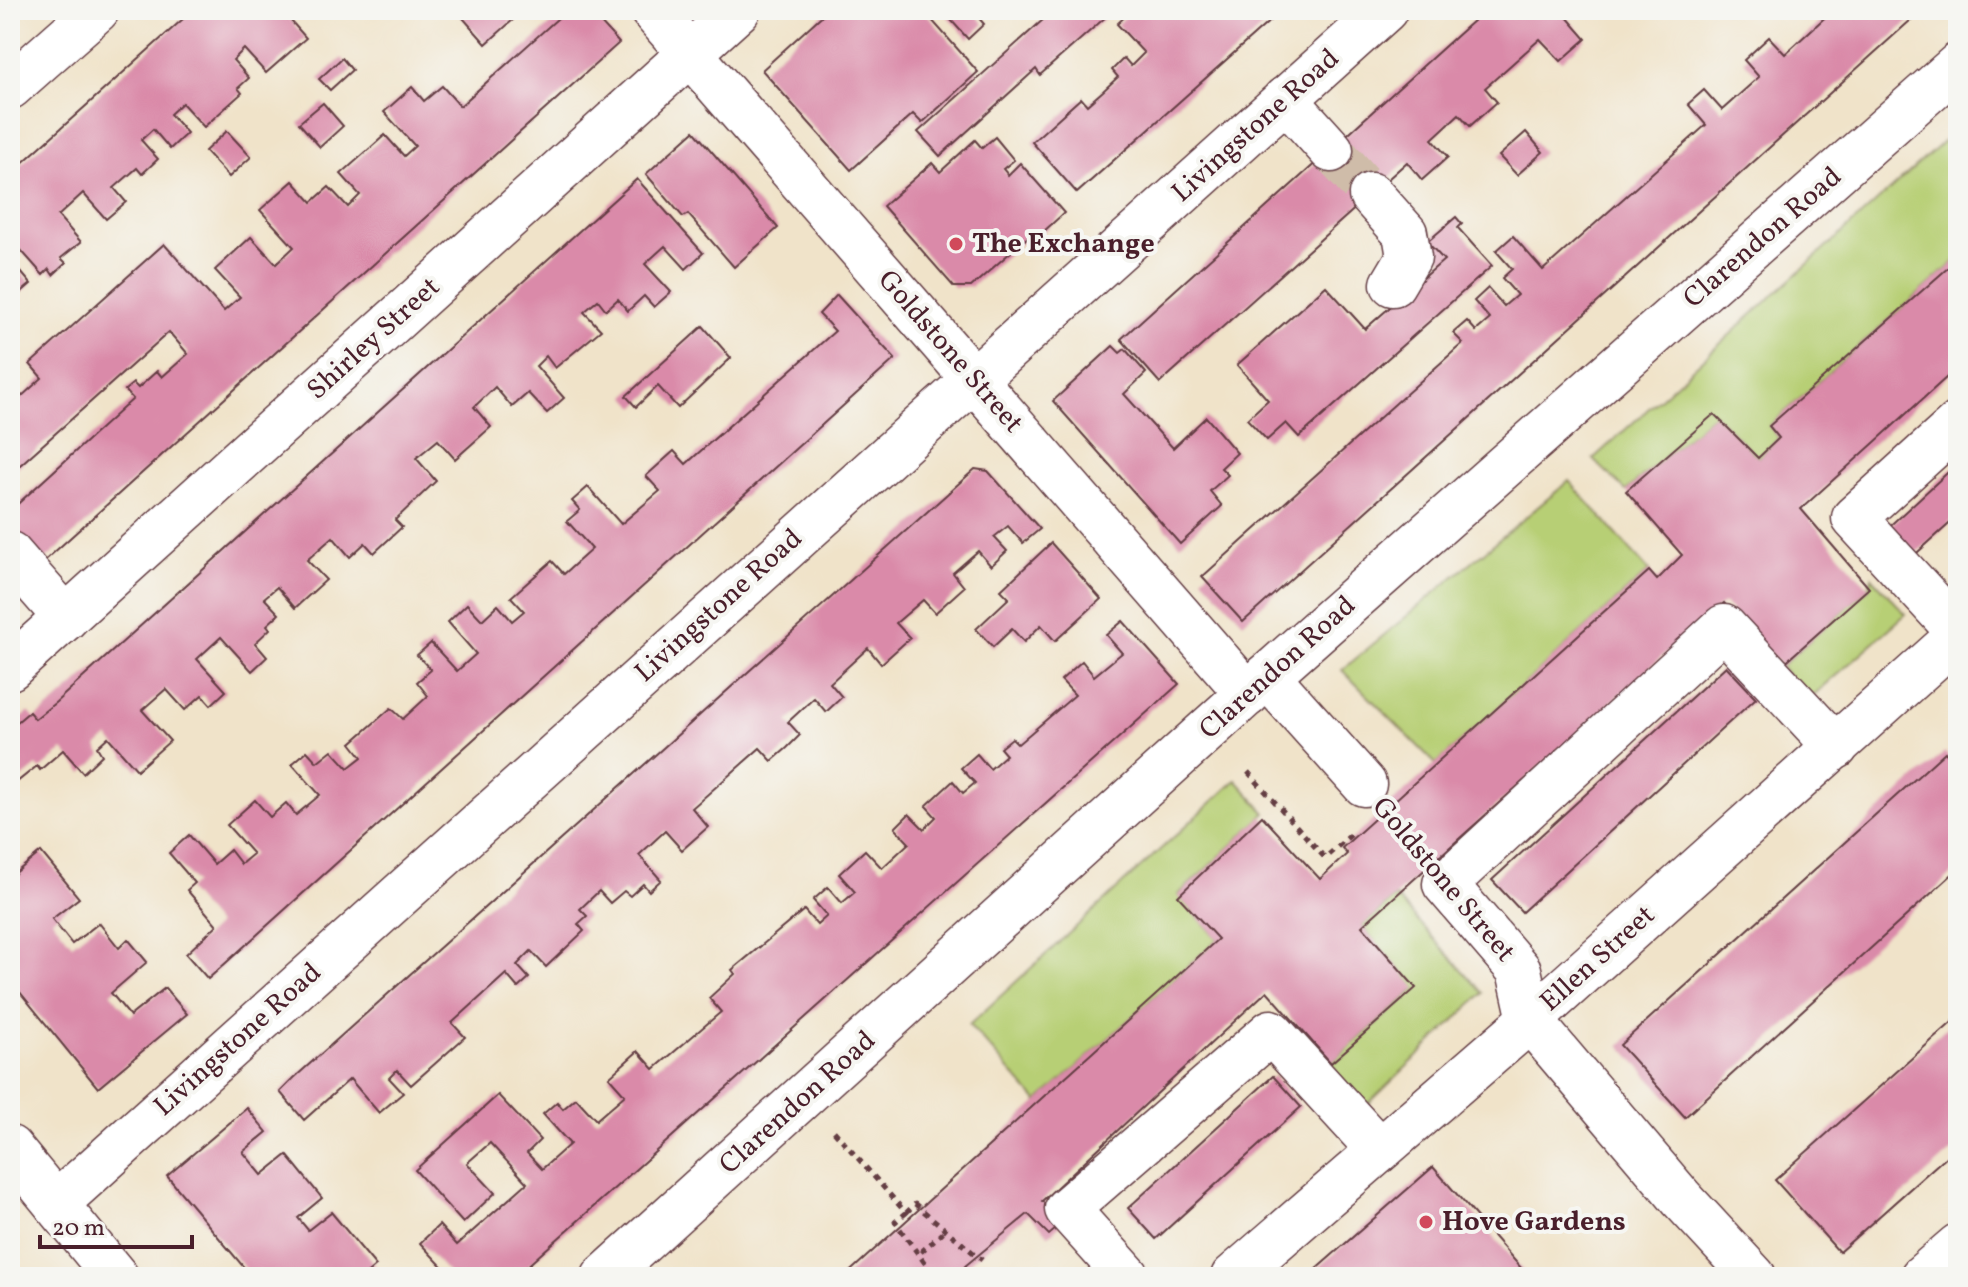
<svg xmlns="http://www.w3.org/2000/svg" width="1968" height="1287" font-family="Vollkorn,serif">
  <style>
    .green { fill: #b7cf74; stroke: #807750; stroke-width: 2 }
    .building { fill: #da8aa9 }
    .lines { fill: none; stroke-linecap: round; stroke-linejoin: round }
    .minor-tunnel { stroke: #cfbca9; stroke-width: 44; stroke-dasharray: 44 22; stroke-linecap: butt }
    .minor-casing { stroke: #633c43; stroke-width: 47 }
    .path { stroke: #633c43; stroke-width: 5; stroke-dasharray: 6 6; stroke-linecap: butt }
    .minor { stroke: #fff; stroke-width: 44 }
    .poi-dot { fill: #d1495b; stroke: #f6f6f2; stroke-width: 3 }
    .labels { text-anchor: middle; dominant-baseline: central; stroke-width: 8; stroke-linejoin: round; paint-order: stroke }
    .street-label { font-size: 28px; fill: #4a1f2b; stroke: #f6f6f2 }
    .poi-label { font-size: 28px; font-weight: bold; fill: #4a1f2b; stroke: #f6f6f2; text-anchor: start }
  </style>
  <rect width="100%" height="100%" fill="#f6f6f2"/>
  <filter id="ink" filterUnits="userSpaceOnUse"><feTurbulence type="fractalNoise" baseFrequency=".0125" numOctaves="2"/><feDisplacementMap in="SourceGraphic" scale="16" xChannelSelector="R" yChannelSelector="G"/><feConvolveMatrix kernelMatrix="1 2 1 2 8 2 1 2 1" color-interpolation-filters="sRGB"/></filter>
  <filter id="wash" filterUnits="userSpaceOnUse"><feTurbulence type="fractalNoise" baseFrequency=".006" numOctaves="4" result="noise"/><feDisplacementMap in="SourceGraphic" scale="32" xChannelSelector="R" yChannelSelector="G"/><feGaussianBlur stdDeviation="1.8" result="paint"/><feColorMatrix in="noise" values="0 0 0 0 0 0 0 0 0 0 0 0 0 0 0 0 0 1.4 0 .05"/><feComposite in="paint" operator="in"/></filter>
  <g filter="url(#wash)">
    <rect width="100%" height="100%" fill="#f0e3c9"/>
    <g class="green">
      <polygon points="1958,128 1958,259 1769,426 1779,438 1758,458 1714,414 1626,491 1593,459"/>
      <polygon points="1569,481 1649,571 1436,764 1342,670"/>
      <polygon points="1872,577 1906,614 1807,701 1781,666 1869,588"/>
      <polygon points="1236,780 1266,813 1178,895 1218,939 1038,1102 969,1025"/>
      <polygon points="1396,897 1483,993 1362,1110 1331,1063 1416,989 1362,926"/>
    </g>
    <g id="blocks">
      <g class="building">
        <polygon points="193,10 287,10 284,13 306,38 266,73 244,49 233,60 249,78 238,88 242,93 204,127 182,103 170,114 187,133 170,149 153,129 141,140 158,159 142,174 137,168 114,188 126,202 106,219 83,193 58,216 81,242 61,258 66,263 53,275 49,269 43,275 20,249 10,258 10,174"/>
        <polygon points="456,10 524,10 486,44"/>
        <polygon points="567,10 589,10 619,43 10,592 10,511 133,399 125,390 133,383 138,388 157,371 162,377 188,354 169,332 10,474 10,407 42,378 30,364 164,244 224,311 240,297 215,270 251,237 276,264 294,247 260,210 293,181 312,202 329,187 348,207 360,195 341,174 385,135 404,156 415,146 384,112 412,87 424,101 442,86 460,106"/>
        <polygon points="828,10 923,10 978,72 922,123 913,114 851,170 762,70"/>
        <polygon points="942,10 984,10 977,16 984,24 968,39"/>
        <polygon points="1054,10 1102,10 1107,16 1040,75 1036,69 940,156 918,132"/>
        <polygon points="1132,10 1282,10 1077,193 1032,142 1081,98 1087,105 1103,91 1118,77 1112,70 1124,58 1131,66 1144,53 1117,24"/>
        <polygon points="1485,10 1572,10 1566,16 1586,39 1561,61 1540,39 1485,88 1497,102 1470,126 1459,114 1432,139 1448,157 1422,180 1407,162 1160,383 1121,339"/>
        <polygon points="1833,10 1922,10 1243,622 1202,577 1463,343 1453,333 1467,321 1476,331 1490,319 1474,301 1488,288 1504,306 1517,295 1502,278 1512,269 1496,251 1513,236 1543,270 1706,125 1688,104 1704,90 1722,110 1759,77 1744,60 1769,37 1785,54"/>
        <polygon points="342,58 352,70 330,90 319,79"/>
        <polygon points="323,103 343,126 320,147 299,123"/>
        <polygon points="227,131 251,157 229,177 205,151"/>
        <polygon points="694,131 778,228 734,267 688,214 683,217 646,174"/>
        <polygon points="1526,132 1543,152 1517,175 1499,156"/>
        <polygon points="995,137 1014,160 1003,169 1008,175 1020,163 1064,213 1032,242 1028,237 971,287 954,287 883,206 932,163 940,172 975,140 982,148"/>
        <polygon points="637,179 703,253 686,269 665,246 645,264 671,292 654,307 644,296 628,311 618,299 606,310 598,300 584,312 601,330 555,368 546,356 536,366 564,398 547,413 528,393 512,407 495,387 474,407 491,427 455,459 438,440 416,458 436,481 395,520 402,527 374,553 365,543 350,557 333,537 307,560 326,580 295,608 277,587 264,598 279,614 267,625 270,629 255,643 267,657 252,671 221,637 197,659 226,691 211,705 202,695 185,710 166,689 142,710 170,741 137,770 108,737 97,747 102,755 83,773 63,750 40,770 37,766 17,782 10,774 10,746 14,742 10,728 29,712 35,719 56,702"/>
        <polygon points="1456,217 1462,224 1458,228 1492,266 1299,437 1286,423 1267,440 1247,419 1268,400 1237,365 1326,286 1365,329 1444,260 1427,242"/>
        <polygon points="10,259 31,284 10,302"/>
        <polygon points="1958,259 1958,367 1801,509 1869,588 1781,666 1724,603 1697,625 1362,926 1416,988 1331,1063 1267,991 1042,1201 1064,1222 1049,1235 1028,1214 965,1266 975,1277 844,1277 1218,939 1178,896 1262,816 1320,879 1347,854 1342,848 1649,571 1657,580 1682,555 1626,491 1714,414 1758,458 1779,438 1769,426"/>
        <polygon points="837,295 895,359 208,979 186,954 217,925 187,890 195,883 169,853 189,835 214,864 230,850 241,864 253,854 227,825 255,800 270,817 286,803 296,815 320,795 292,764 307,751 317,762 332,750 348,768 362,757 351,743 391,708 403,719 428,696 417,682 431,670 417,655 431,643 457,671 476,654 448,622 467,604 482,620 498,605 512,621 524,611 511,597 552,561 564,574 592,549 567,521 580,510 572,501 588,487 621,524 660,491 646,476 674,451 686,464 835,331 819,314"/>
        <polygon points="703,326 731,358 678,408 658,386 636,407 626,396"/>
        <polygon points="1113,346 1120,353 1125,349 1146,373 1124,394 1173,448 1206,417 1237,453 1221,468 1228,475 1210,491 1222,506 1180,544 1053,401"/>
        <polygon points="1958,463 1958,516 1909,560 1883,532"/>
        <polygon points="975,469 988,471 1040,529 1023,543 1008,526 994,537 1007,551 991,566 978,551 953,573 964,587 935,613 923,600 896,623 910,638 881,664 868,648 830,683 842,697 826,712 814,698 788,722 800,735 787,748 772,761 760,748 692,808 708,827 682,850 665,831 639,855 661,880 649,891 643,884 630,896 624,891 610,903 599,891 580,909 587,916 578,924 584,931 546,967 531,951 517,965 529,978 518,988 506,974 452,1023 465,1037 411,1085 397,1070 389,1078 403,1093 379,1113 350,1079 304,1120 280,1092 294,1078"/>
        <polygon points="1051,543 1101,599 1055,641 1041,625 1024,642 1012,629 993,647 976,629 1009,598 1001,590"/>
        <polygon points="1123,621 1179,684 515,1277 452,1277 420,1243 439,1225 457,1245 527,1183 490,1143 467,1163 495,1193 463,1223 415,1170 498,1095 540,1140 527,1153 542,1169 570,1144 543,1114 557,1102 563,1109 576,1098 596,1120 625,1095 609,1077 638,1051 654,1069 721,1012 709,998 735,974 732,970 804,910 817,925 827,916 813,900 828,887 842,903 855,892 839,874 865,850 882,868 909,843 895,828 909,814 924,829 936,817 926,806 953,781 963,793 975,783 961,768 977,754 990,769 1006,755 1000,748 1012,738 1018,744 1075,695 1061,680 1082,661 1094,676 1122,653 1106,635"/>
        <polygon points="1726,666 1756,698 1522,912 1492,880"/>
        <polygon points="1945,752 1958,767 1958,869 1685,1117 1620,1045"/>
        <polygon points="41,852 79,898 52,919 72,944 99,923 119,948 128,939 147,962 111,993 130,1016 165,988 187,1014 98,1088 10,980 10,869 14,874"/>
        <polygon points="1958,1017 1958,1146 1839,1252 1775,1180"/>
        <polygon points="1273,1076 1301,1107 1156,1239 1128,1208"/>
        <polygon points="247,1108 267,1132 243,1152 262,1175 287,1155 322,1198 298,1218 308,1230 331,1212 376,1266 363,1277 252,1277 167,1176"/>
        <polygon points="1433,1167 1529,1277 1307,1277"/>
      </g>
    </g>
  </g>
  <g filter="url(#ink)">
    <use href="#blocks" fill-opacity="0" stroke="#633c43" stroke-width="2"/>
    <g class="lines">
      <polyline class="minor-tunnel" points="1331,150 1371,195"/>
      <g class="minor-casing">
        <g id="minor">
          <polyline points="652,10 1248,694"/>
          <polyline points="10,87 97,10"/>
          <polyline points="1285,99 1331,150"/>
          <polyline points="1371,195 1405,233 1409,257 1393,284"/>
          <polyline points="1958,424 1854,518 1958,631"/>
          <polyline points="10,554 66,618"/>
          <polyline points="10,668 738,10"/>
          <polyline points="1267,676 1364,784"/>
          <polyline points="10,1148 116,1277"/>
          <polyline points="56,1204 1385,10"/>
          <polyline points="604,1277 1267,676 1958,65"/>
          <polyline points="1128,1277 1067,1209 1271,1032 1379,1150"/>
          <polyline points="1233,1277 1530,1020 1958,636"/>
          <polyline points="1754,1277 1681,1198 1530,1020 1519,970 1445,884 1724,627 1836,747"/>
          <polyline points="1922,1277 1958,1246"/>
        </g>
      </g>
      <g class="path">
        <polyline points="1248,772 1325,858 1354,832"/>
        <polyline points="1389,826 1413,850"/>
        <polyline points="834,1131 906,1213 895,1222 935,1277"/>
        <polyline points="906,1213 915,1204 982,1260"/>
        <polyline points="921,1252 944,1231"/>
      </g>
      <use href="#minor" class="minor"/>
    </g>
  </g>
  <g class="poi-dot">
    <circle cx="956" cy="244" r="8"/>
    <circle cx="1426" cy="1222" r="8"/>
  </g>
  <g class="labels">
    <g class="street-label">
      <text transform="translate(1256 126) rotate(-42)">Livingstone Road</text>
      <text transform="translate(1763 238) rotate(-41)">Clarendon Road</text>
      <text transform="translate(374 339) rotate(-42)">Shirley Street</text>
      <text transform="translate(950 352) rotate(49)">Goldstone Street</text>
      <text transform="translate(719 606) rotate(-42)">Livingstone Road</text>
      <text transform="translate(1278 668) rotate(-42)">Clarendon Road</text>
      <text transform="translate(1443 880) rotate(50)">Goldstone Street</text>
      <text transform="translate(1598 959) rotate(-42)">Ellen Street</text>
      <text transform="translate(238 1040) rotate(-42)">Livingstone Road</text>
      <text transform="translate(798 1103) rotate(-42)">Clarendon Road</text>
    </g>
    <g class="poi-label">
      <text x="972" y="244">The Exchange</text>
      <text x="1442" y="1222">Hove Gardens</text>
    </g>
  </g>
  <rect width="1968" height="1287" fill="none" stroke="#f6f6f2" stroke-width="40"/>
  <path d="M40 1235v12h152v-12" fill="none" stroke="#4a1f2b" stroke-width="4"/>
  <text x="52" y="1235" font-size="24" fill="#4a1f2b" stroke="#f6f6f2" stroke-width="6" paint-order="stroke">20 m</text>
</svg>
